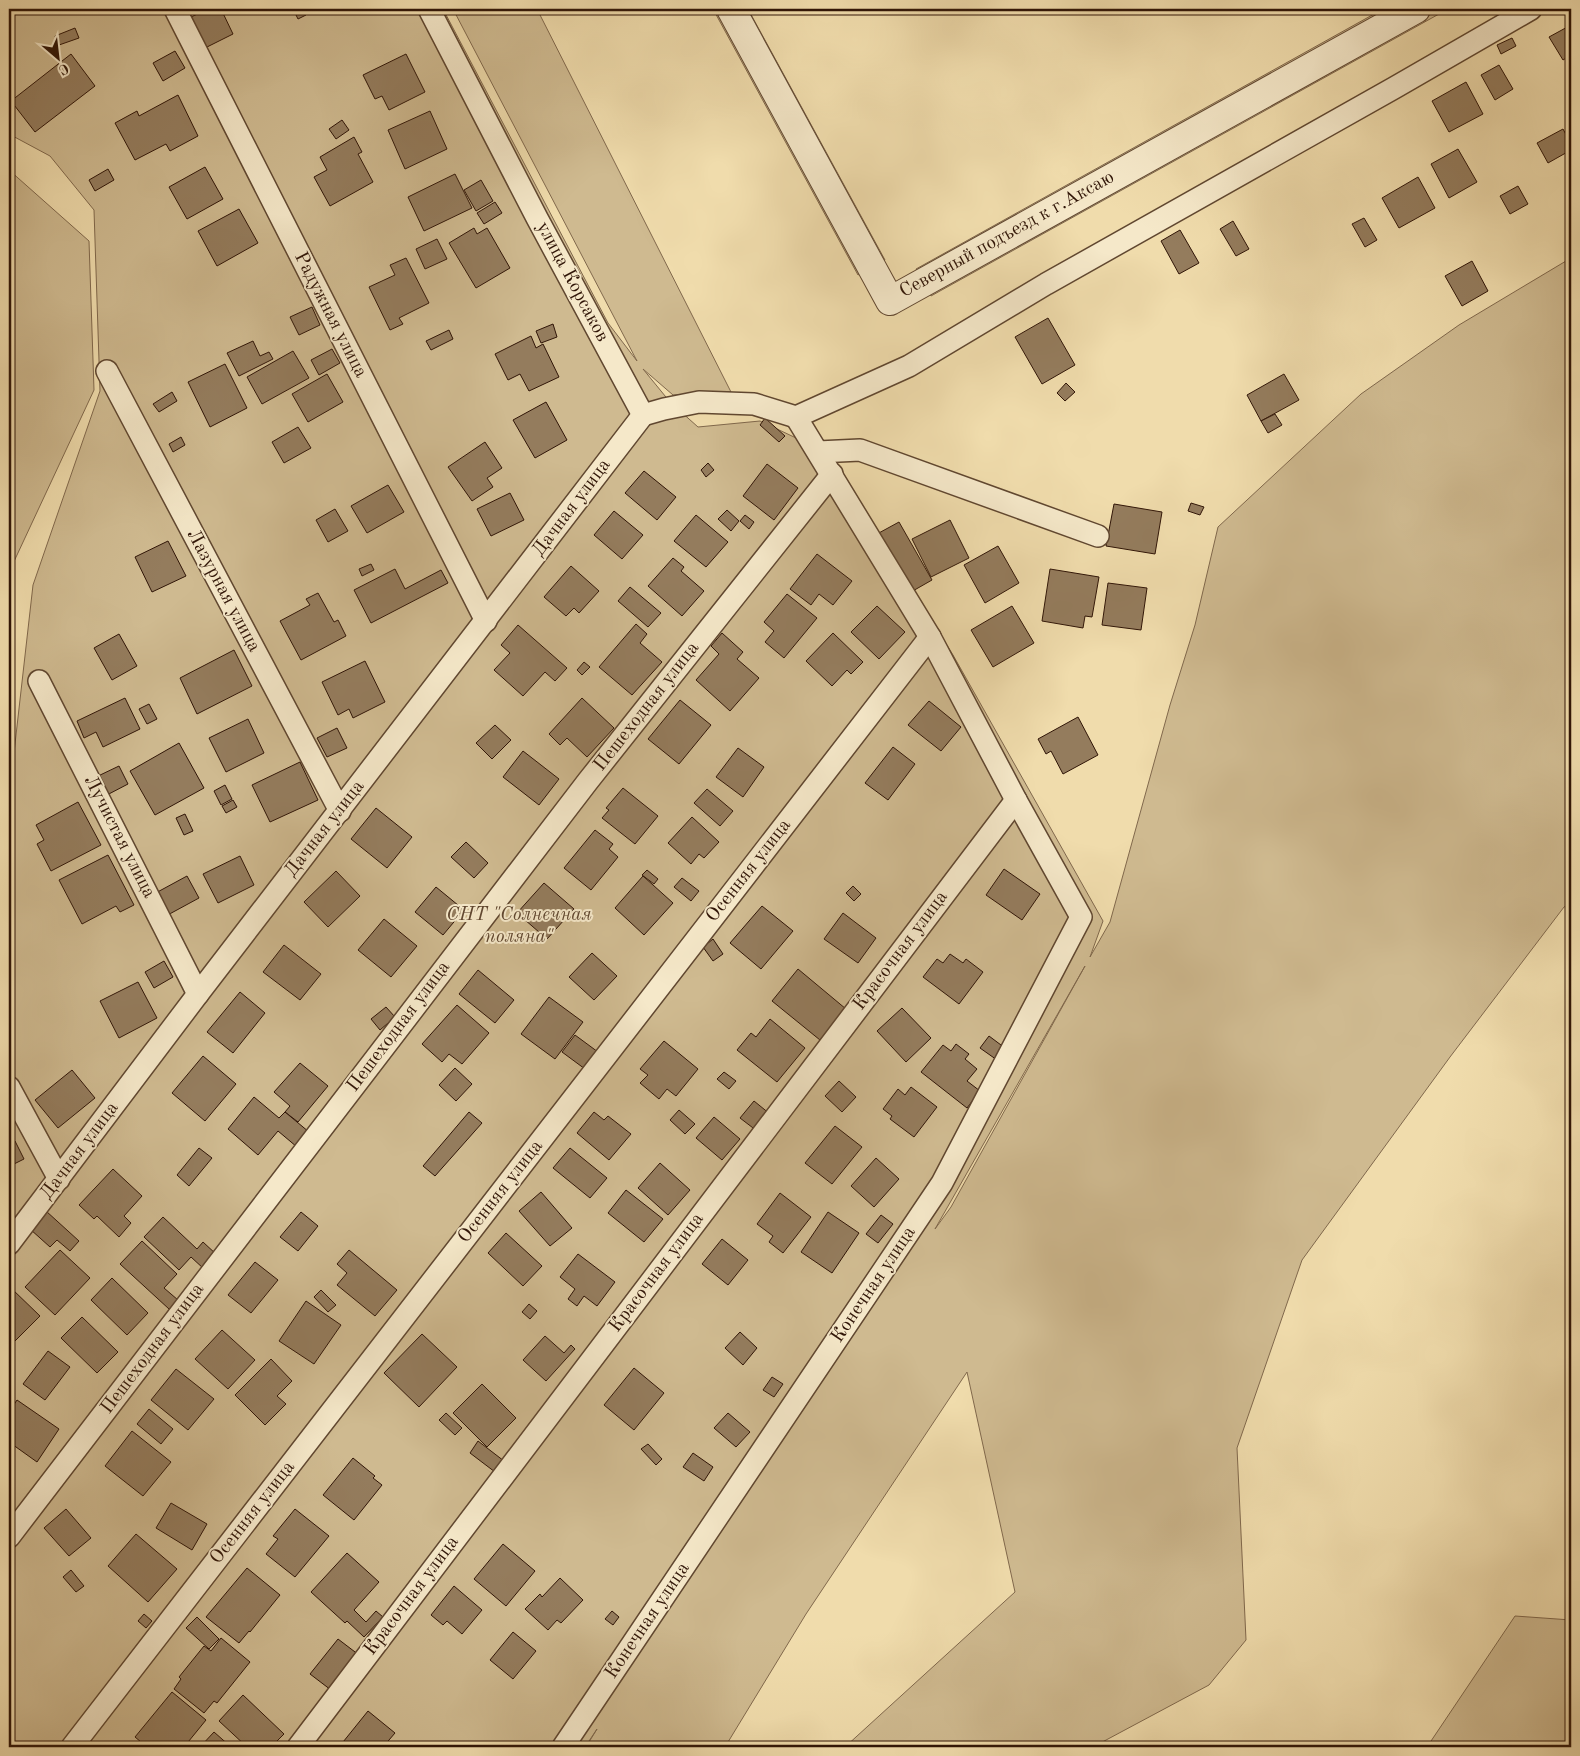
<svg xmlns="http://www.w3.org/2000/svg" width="1580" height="1756" font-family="'Old Standard TT',serif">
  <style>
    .green { fill: #cfba90; stroke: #80684c; fill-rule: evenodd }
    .building { fill: #947c5d; stroke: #301507 }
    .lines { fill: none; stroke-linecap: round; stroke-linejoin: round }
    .minor-casing { stroke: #604730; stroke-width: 24 }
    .tertiary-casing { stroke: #604730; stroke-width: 30 }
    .minor { stroke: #f5e8c9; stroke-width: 21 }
    .tertiary { stroke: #f5e8c9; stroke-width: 28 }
    .labels { text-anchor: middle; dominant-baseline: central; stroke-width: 4; stroke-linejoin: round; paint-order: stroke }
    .street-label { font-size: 19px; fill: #301507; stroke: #f5e8c9 }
    .park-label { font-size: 19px; font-style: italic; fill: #604730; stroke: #f5e8c9 }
  </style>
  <rect width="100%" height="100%" fill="#f0dcac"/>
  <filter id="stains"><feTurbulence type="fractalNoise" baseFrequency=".004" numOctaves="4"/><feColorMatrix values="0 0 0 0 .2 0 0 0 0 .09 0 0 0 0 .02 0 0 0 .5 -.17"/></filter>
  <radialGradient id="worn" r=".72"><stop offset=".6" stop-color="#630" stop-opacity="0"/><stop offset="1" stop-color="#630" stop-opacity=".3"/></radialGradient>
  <g class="green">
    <path d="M9,9h434l165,314 29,38 -184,-352h84l194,383 -58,3 -30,-26 27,33 28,25 62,-6 68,32 125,202 150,266 -13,36 20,-35 60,-217 25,-80 23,-98 143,-133 98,-69 112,-67v645l-7,4 -114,150 -148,203 -65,188 9,192 -37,45 -116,62h-248l170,-155 -48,-220 -161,242 -81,133h-139l11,-18 -12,18h-576v-950l24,-212 67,-194 -6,-181 -44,-54 -41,-22zM1085,966l-134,241 -16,22z"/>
    <polygon points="713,9 720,9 863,272 858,275"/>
    <polygon points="741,9 748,9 885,260 880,263"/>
    <polygon points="1383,9 1396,9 919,274 916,269"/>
    <polygon points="1435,9 1448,9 931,296 928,291"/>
    <polygon points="9,170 89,241 94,390 10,570 9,630"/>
    <polygon points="1515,1616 1571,1620 1571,1747 1427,1747"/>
  </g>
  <g class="building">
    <polygon points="208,9 221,9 233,34 205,48 191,17"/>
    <polygon points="293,9 303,9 306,15 298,19"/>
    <polygon points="1571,25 1571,55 1563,60 1549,37"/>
    <polygon points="75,28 79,38 59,45 55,36"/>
    <polygon points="1512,38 1516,46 1501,54 1497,45"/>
    <polygon points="175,51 185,68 163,81 153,63"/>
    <polygon points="71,54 95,86 35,132 11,101"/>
    <polygon points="406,54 425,92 389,110 382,96 375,99 363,75"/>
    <polygon points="1499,65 1513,89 1495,100 1481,75"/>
    <polygon points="1466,82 1483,114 1449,132 1432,101"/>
    <polygon points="178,95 198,136 170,151 166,144 135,160 115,123 137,111 139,116"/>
    <polygon points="430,111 447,149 405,169 388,130"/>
    <polygon points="342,120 349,130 336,139 329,129"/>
    <polygon points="1563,129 1571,144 1571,150 1548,163 1537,143"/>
    <polygon points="354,137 362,152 358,154 373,182 330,206 314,177 327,170 320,157"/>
    <polygon points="1458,149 1477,182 1449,198 1431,164"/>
    <polygon points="205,167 223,199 187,219 169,187"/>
    <polygon points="108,169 114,180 95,191 89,180"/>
    <polygon points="455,174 472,208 424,231 408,197"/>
    <polygon points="1418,177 1435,208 1399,228 1382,198"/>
    <polygon points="481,180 493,201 476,211 464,190"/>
    <polygon points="1518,186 1528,204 1510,214 1500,196"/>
    <polygon points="495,202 502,213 484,224 477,213"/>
    <polygon points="239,209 258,243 217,266 198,231"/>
    <polygon points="1364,218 1377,240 1365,247 1352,224"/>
    <polygon points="1233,221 1249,249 1236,256 1220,229"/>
    <polygon points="474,228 477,234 487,228 510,268 476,288 449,243"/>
    <polygon points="1180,230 1199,263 1179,274 1161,241"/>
    <polygon points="437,239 447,259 425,269 416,249"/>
    <polygon points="406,258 429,303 399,318 403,324 390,330 369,287 395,275 390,265"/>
    <polygon points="1472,261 1488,291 1462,306 1445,276"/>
    <polygon points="312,307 320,325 299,335 290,317"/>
    <polygon points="1048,318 1075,365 1042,384 1015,337"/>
    <polygon points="553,324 557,337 541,343 536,331"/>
    <polygon points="449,330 453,339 431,350 426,341"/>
    <polygon points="531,336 536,348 543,344 559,377 529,391 520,374 508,380 495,354"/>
    <polygon points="253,341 260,356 269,352 273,359 239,376 227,353"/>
    <polygon points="332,349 340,363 319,375 311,360"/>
    <polygon points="293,351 309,378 262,404 247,377"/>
    <polygon points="225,364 247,408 210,427 188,382"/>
    <polygon points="327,374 343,402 308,422 292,394"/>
    <polygon points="1284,374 1299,400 1261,421 1247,395"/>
    <polygon points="1066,383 1075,392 1065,401 1057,393"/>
    <polygon points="172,392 177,401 159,412 153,404"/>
    <polygon points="546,402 567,440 535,458 513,420"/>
    <polygon points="1275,414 1282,425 1268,433 1261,421"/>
    <polygon points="765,418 785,436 779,442 760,425"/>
    <polygon points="298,427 311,448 284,463 272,442"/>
    <polygon points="181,437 185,445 173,452 169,444"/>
    <polygon points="485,442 502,468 487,478 493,487 472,501 448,467"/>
    <polygon points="708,463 714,470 706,477 701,470"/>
    <polygon points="767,464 798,488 774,520 743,496"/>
    <polygon points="644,471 676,497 657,520 625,493"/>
    <polygon points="388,485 404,512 367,533 351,506"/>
    <polygon points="510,493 524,520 491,536 477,509"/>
    <polygon points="1191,503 1204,507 1200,515 1188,511"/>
    <polygon points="1114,504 1162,512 1155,554 1106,546"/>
    <polygon points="335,509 348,531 328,542 316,520"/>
    <polygon points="727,510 739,521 731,531 718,519"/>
    <polygon points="614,511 643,535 622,559 594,535"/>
    <polygon points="696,515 728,542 706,567 674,541"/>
    <polygon points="745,515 754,522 749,529 740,521"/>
    <polygon points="950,520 969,558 931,577 912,539"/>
    <polygon points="899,522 932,580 911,592 877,534"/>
    <polygon points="168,541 186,576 152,592 135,557"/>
    <polygon points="998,546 1019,583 985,603 964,565"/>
    <polygon points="817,554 852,581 833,605 819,594 811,605 790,589"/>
    <polygon points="673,558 684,567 681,571 704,591 682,616 648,586"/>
    <polygon points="371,564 374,570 362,576 359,569"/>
    <polygon points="571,566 599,591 579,613 574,608 566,616 544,597"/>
    <polygon points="395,569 405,589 441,570 448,583 371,623 354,590"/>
    <polygon points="1050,569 1099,577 1092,617 1085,616 1083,628 1042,621"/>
    <polygon points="1108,583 1147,588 1141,630 1102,625"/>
    <polygon points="630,587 661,613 648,627 618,601"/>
    <polygon points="318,593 334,622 338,620 346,636 301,660 280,621 310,605 306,599"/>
    <polygon points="787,594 817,618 784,658 765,642 774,631 764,622"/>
    <polygon points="877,606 905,632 879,659 851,632"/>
    <polygon points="1012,606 1034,643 993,667 971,630"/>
    <polygon points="636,624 647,634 640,643 662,662 632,695 599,667"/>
    <polygon points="518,625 567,668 555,681 545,672 523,696 494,670 510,653 501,645"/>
    <polygon points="722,633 743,652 737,659 759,678 730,711 696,680 719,654 711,646"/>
    <polygon points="833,633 863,662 851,674 847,670 832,686 806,661"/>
    <polygon points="119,634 137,666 112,680 94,648"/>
    <polygon points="234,650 252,686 197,714 180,678"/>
    <polygon points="365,661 385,702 353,718 349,709 338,715 322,682"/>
    <polygon points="584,662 590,667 582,675 577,670"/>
    <polygon points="125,698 140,729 103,747 96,732 84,738 77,721"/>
    <polygon points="582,698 614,728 587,757 567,738 560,745 549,734"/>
    <polygon points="680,700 711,725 679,764 648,739"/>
    <polygon points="929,701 961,727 941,751 908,725"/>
    <polygon points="149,704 157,719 147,724 139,709"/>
    <polygon points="1078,717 1098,755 1063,774 1051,751 1046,754 1038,739"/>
    <polygon points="248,719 264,753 226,772 209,738"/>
    <polygon points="495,725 511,740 492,759 476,743"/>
    <polygon points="337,728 347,748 327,757 317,738"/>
    <polygon points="179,743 204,788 155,815 130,771"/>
    <polygon points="893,747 915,764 888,800 865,783"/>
    <polygon points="738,748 764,767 743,797 716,777"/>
    <polygon points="523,751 559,779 539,805 503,777"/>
    <polygon points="300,762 318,800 270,822 252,785"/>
    <polygon points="119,766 128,784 105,796 96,777"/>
    <polygon points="225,785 232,799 221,805 214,791"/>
    <polygon points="623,788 658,816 635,844 602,818 609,810 606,808"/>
    <polygon points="707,789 733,811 720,826 694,803"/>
    <polygon points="233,800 237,807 226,813 222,806"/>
    <polygon points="78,802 101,845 51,871 37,844 44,840 36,825"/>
    <polygon points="376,808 412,837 387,868 351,839"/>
    <polygon points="185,814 193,831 184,835 176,818"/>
    <polygon points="692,817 719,842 704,858 699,854 691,864 668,843"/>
    <polygon points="595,830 613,844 609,849 618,857 591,890 564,868"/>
    <polygon points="466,842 488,863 474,878 451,857"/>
    <polygon points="108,855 134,905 120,912 116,906 82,924 59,880"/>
    <polygon points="240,856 254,885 218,903 203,874"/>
    <polygon points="1004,869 1040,894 1022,920 986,895"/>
    <polygon points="647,870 658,879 654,884 642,875"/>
    <polygon points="336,871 360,896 328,927 304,902"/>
    <polygon points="187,876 199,898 164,917 152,895"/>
    <polygon points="643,876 673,903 644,935 615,908"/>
    <polygon points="682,878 699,891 691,901 674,887"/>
    <polygon points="544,883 574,909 547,939 517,913"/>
    <polygon points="853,886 861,894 854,901 846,893"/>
    <polygon points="436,887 464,910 443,935 415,912"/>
    <polygon points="762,906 793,931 761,969 730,943"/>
    <polygon points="843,913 876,938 858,963 824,939"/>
    <polygon points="384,919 417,946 391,977 358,950"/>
    <polygon points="713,939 723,954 713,961 703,947"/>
    <polygon points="284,945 321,974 300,1000 263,972"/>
    <polygon points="592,953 617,976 594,1000 569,977"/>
    <polygon points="950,954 963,963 966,959 983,972 959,1004 923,977 937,959 943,963"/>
    <polygon points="164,961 173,977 154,988 145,972"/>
    <polygon points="798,969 846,1009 820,1040 772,1001"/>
    <polygon points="478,970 514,1000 495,1023 459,994"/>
    <polygon points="138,982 157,1018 119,1038 100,1001"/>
    <polygon points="240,992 265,1013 233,1053 207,1032"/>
    <polygon points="549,997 583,1022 555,1059 521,1034"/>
    <polygon points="457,1005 489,1033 462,1064 449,1054 442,1062 422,1044"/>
    <polygon points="386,1007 395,1017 380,1030 371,1019"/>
    <polygon points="902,1008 931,1038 906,1062 877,1031"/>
    <polygon points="770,1019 805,1048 777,1082 737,1050 751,1033 756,1037"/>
    <polygon points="575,1035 598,1052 585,1069 562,1052"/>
    <polygon points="989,1036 1005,1048 997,1060 980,1048"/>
    <polygon points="664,1041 698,1069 676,1096 667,1089 659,1099 640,1083 648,1075 640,1069"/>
    <polygon points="956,1044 969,1054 965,1059 977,1069 967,1081 980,1091 967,1108 921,1072 943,1045 951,1051"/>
    <polygon points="203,1056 236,1084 205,1121 172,1093"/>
    <polygon points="300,1063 328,1086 298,1122 285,1112 290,1106 274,1092"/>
    <polygon points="455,1068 472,1084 456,1101 439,1085"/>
    <polygon points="72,1070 95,1098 58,1128 35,1100"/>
    <polygon points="724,1072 736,1081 729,1089 717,1079"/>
    <polygon points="839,1081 856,1097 842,1112 825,1096"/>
    <polygon points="911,1087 937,1107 914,1137 890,1119 892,1116 883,1109 898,1089 905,1095"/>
    <polygon points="254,1097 279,1118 285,1112 309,1132 297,1147 278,1131 258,1155 228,1129"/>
    <polygon points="754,1101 770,1114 757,1131 740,1118"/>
    <polygon points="679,1110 695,1124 685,1134 670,1120"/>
    <polygon points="469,1112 482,1123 435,1176 423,1166"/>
    <polygon points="594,1112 604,1120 608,1116 631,1134 609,1160 577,1133"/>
    <polygon points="714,1117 740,1139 722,1160 696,1138"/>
    <polygon points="835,1126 862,1147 832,1184 805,1163"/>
    <polygon points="15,1141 24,1159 14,1164 9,1152 9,1144"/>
    <polygon points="199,1148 212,1158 189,1186 177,1175"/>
    <polygon points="570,1148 607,1178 590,1198 553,1168"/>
    <polygon points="876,1158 899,1179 874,1207 851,1186"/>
    <polygon points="660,1163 690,1190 668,1215 638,1188"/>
    <polygon points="113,1169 142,1196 124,1216 131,1223 119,1237 97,1216 94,1219 79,1205"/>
    <polygon points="626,1190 663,1219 644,1242 608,1213"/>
    <polygon points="541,1192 572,1228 550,1246 519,1211"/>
    <polygon points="780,1193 811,1217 783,1253 769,1242 773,1236 757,1224"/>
    <polygon points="46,1211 79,1241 70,1251 57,1240 50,1247 30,1229"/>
    <polygon points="301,1212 318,1226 298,1251 280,1237"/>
    <polygon points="828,1212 859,1233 832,1273 801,1252"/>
    <polygon points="881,1215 893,1224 878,1243 866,1234"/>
    <polygon points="163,1217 197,1249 203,1242 217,1255 204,1269 191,1257 179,1270 144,1237"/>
    <polygon points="506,1233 542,1266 523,1286 488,1253"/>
    <polygon points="722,1239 748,1260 728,1285 702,1264"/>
    <polygon points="142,1241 177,1274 164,1288 178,1300 169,1309 120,1264"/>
    <polygon points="60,1250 90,1278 55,1315 25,1287"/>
    <polygon points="349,1250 397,1290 375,1316 337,1285 347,1273 337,1264"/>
    <polygon points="578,1254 615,1282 597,1306 584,1296 577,1306 568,1299 575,1289 560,1277"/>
    <polygon points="255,1262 278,1280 251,1313 228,1295"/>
    <polygon points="112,1278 148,1313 127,1335 91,1300"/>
    <polygon points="11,1288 40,1316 9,1347 9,1291"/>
    <polygon points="321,1290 336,1305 328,1312 314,1297"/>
    <polygon points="306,1301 341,1325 314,1364 279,1341"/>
    <polygon points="529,1304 537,1311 530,1319 522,1312"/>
    <polygon points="82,1317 118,1352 97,1373 61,1338"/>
    <polygon points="222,1330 255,1360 228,1389 195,1359"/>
    <polygon points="740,1332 757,1348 743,1365 725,1348"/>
    <polygon points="422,1334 457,1367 419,1407 384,1373"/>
    <polygon points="545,1336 564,1353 571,1345 575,1349 546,1381 523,1360"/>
    <polygon points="48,1351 70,1367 45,1400 23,1384"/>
    <polygon points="271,1359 292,1381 277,1396 286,1404 265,1425 235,1395"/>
    <polygon points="634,1368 664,1393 634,1430 604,1405"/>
    <polygon points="176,1369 214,1399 188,1430 151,1400"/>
    <polygon points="772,1377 783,1384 774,1397 763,1390"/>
    <polygon points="482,1384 516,1418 487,1447 453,1413"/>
    <polygon points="17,1400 59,1429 37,1462 9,1442 9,1412"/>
    <polygon points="149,1409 173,1429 161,1444 137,1424"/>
    <polygon points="446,1413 462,1428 455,1435 439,1420"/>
    <polygon points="728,1413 750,1432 736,1447 714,1428"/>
    <polygon points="132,1431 171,1462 143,1496 105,1466"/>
    <polygon points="478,1441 504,1461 495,1472 470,1453"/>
    <polygon points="648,1444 662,1459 656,1465 641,1449"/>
    <polygon points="693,1453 713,1467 704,1481 683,1467"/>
    <polygon points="353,1458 375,1476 373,1478 382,1485 354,1520 323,1495"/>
    <polygon points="171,1503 207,1524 192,1550 156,1528"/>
    <polygon points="66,1509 91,1538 69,1556 44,1528"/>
    <polygon points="295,1509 329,1536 295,1577 266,1554 278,1539 273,1536"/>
    <polygon points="136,1534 177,1569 148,1602 108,1566"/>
    <polygon points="503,1544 535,1571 506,1606 474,1579"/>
    <polygon points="347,1553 379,1582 354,1610 366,1622 376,1611 383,1617 364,1637 347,1621 345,1623 311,1592"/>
    <polygon points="247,1568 280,1595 250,1632 249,1631 239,1643 206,1617"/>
    <polygon points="71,1570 84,1586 76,1592 63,1577"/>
    <polygon points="560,1578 583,1600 561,1623 557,1620 548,1630 525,1609 540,1594 542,1597"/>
    <polygon points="454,1586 482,1610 462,1634 447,1621 443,1625 431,1615"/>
    <polygon points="612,1611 619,1617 613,1625 605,1619"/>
    <polygon points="144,1614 152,1621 146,1628 138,1621"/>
    <polygon points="197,1617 219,1639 209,1649 186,1628"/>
    <polygon points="513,1632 536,1651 513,1679 490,1660"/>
    <polygon points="221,1638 250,1662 217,1703 214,1701 204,1713 174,1689 181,1679 179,1677 204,1646 211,1651"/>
    <polygon points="338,1639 359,1655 331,1690 310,1674"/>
    <polygon points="172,1692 206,1720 184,1747 147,1747 135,1737"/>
    <polygon points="243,1695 284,1734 271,1747 247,1747 219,1721"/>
    <polygon points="368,1711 395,1733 383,1747 339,1747"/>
    <polygon points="214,1732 231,1747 200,1747"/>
  </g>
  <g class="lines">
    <g class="minor-casing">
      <g id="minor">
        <polyline points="175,9 486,621"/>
        <polyline points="429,9 537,218 643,415 664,409 699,402 754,404 796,417"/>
        <polyline points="107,371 340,811"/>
        <polyline points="796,417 909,366 1046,284 1394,88 1531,9"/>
        <polyline points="818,452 860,450 1098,536"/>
        <polyline points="39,681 198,994"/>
        <polyline points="9,1087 59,1179"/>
        <polyline points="9,1244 198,994 643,415"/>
        <polyline points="9,1537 588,781 832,474"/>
        <polyline points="72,1747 930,637"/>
        <polyline points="298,1747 1016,800"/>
        <polyline points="563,1747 942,1183 1081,917 1016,800 930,637 796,417"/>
      </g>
    </g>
    <g class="tertiary-casing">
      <polyline id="tertiary" points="731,9 890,301 1416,9"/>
    </g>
    <use href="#minor" class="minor"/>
    <use href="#tertiary" class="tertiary"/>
  </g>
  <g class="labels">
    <g class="street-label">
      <text transform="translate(1007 235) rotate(-29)">Северный подъезд к г.Аксаю</text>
      <text transform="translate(572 282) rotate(62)">улица Корсаков</text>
      <text transform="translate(330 315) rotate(63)">Радужная улица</text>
      <text transform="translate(572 508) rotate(-53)">Дачная улица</text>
      <text transform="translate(223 591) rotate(62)">Лазурная улица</text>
      <text transform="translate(647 707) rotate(-52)">Пешеходная улица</text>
      <text transform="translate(325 829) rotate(-52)">Дачная улица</text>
      <text transform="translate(119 837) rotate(63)">Лучистая улица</text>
      <text transform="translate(749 871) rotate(-52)">Осенняя улица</text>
      <text transform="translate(901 951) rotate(-53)">Красочная улица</text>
      <text transform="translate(399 1027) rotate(-53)">Пешеходная улица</text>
      <text transform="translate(80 1151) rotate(-53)">Дачная улица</text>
      <text transform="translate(501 1192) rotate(-52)">Осенняя улица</text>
      <text transform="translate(657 1273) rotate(-53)">Красочная улица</text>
      <text transform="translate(874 1285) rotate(-56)">Конечная улица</text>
      <text transform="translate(153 1349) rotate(-53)">Пешеходная улица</text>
      <text transform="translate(253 1513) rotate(-52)">Осенняя улица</text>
      <text transform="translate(412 1596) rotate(-53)">Красочная улица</text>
      <text transform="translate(648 1621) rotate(-56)">Конечная улица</text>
    </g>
    <g class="park-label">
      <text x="519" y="915">СНТ "Солнечная<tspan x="519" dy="22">поляна"</tspan></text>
    </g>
  </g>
  <rect width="1580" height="1756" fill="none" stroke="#f0dcac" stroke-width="30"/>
  <rect x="10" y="10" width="1560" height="1736" fill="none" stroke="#301507" stroke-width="2.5"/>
  <rect x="15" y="15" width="1550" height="1726" fill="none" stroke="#301507"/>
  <g transform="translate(58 58) rotate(152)" stroke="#f5e8c9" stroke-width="4" paint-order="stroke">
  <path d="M0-4L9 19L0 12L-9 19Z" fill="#301507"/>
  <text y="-8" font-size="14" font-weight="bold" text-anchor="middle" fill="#301507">С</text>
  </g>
  <rect width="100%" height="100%" filter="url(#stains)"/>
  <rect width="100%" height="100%" fill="url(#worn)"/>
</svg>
